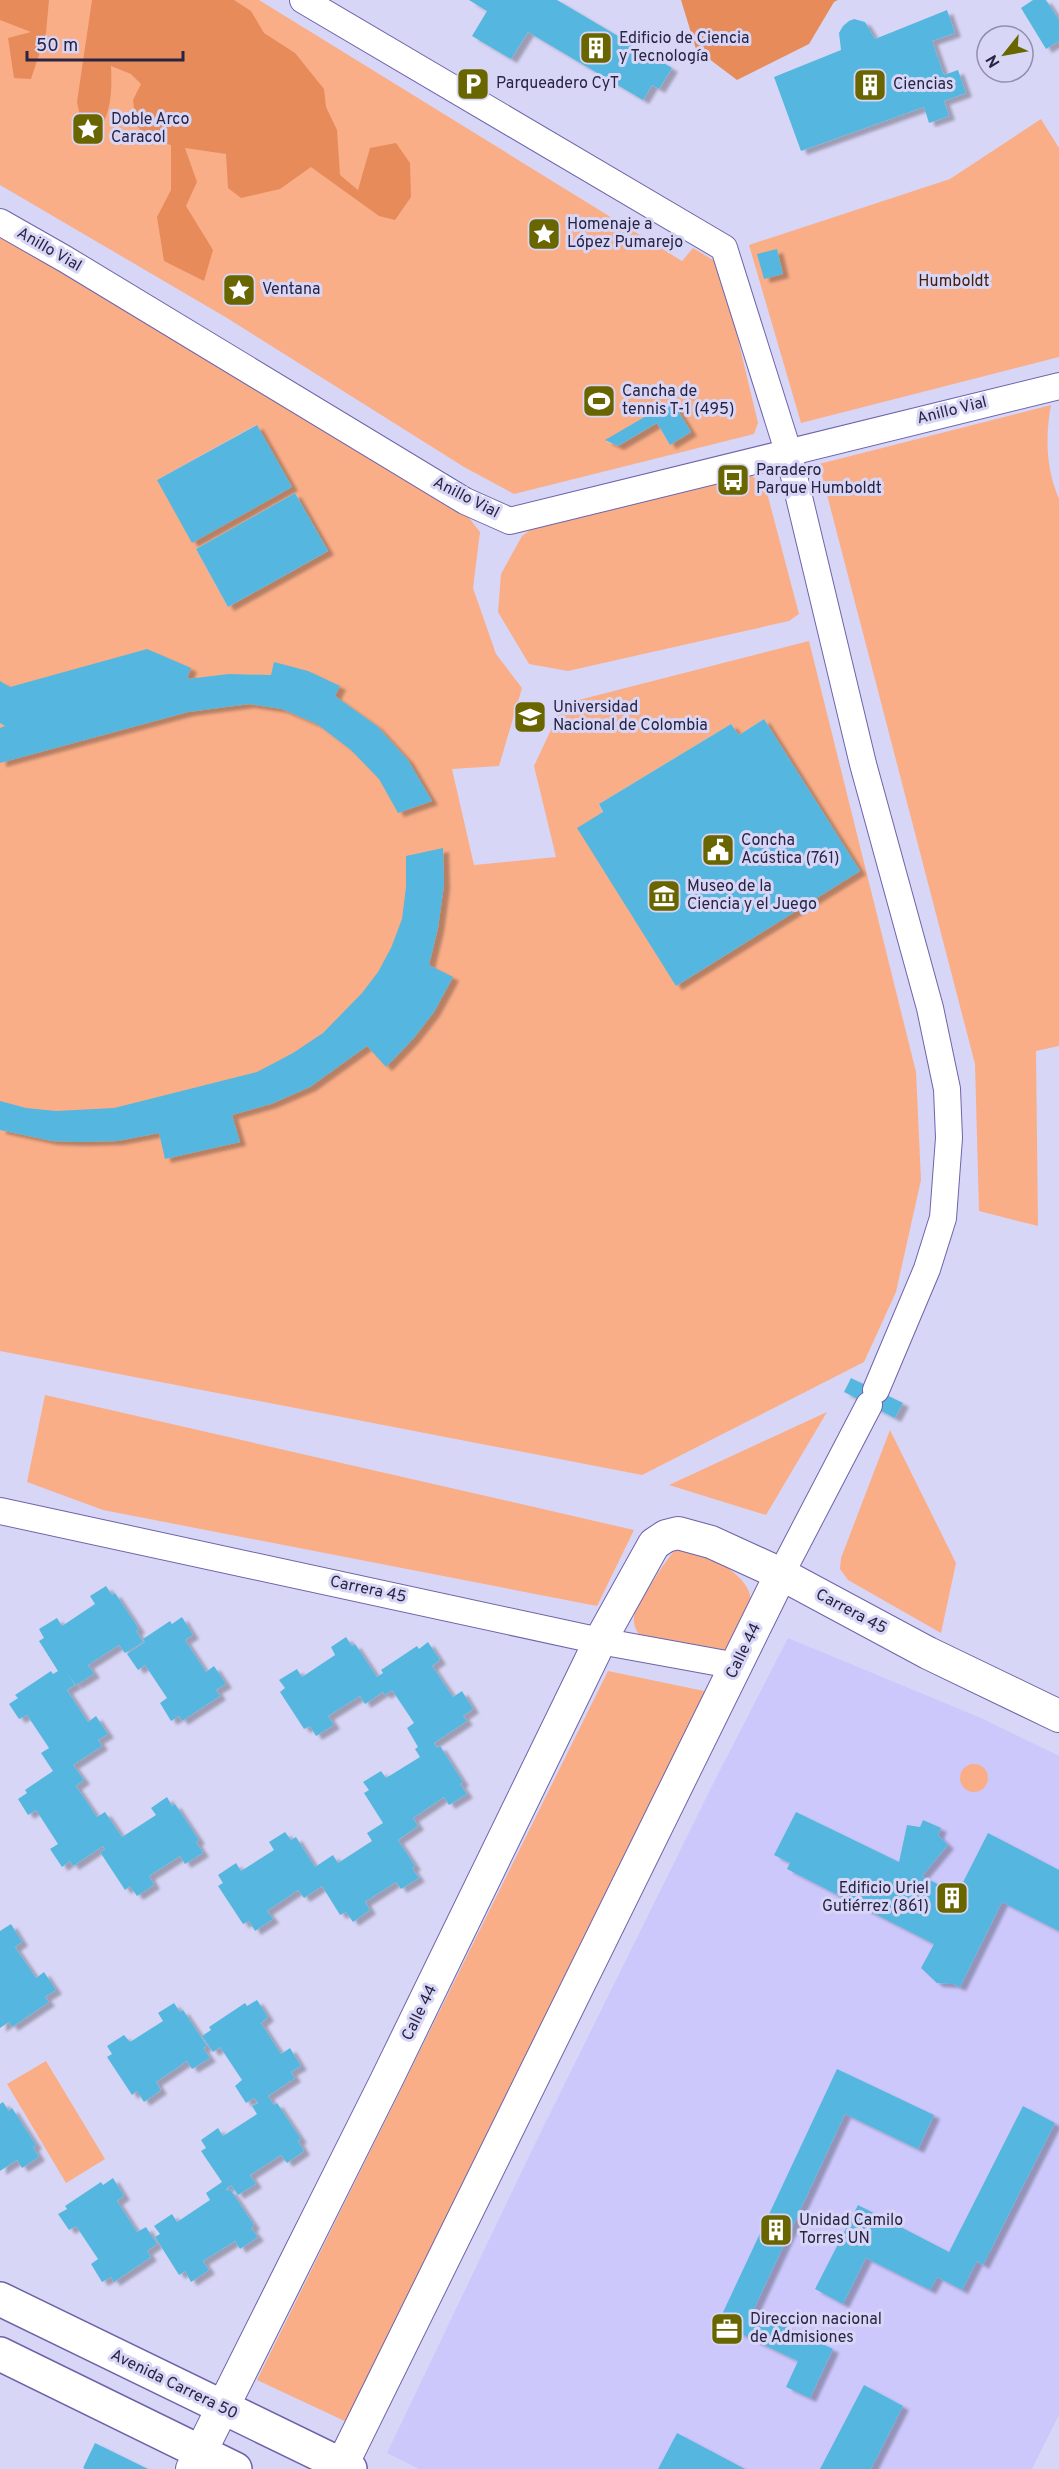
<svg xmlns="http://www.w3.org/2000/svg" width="1059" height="2469" font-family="Overpass,sans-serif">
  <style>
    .built { fill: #ccc8fc }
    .green { fill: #f9ae88; fill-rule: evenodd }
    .forest { fill: #e88b5a }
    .building { fill: #55b7df; filter: url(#shadow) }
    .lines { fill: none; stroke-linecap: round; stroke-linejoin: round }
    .minor-casing { stroke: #6d64aa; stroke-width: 28 }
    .tertiary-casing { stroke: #6d64aa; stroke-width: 34 }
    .secondary-casing { stroke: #6d64aa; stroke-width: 36 }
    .minor { stroke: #fff; stroke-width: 26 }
    .tertiary { stroke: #fff; stroke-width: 32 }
    .secondary { stroke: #fff; stroke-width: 33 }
    .labels { text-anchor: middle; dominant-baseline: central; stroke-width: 6; stroke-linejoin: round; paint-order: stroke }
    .poi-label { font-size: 16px; fill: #282442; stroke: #d8d6f6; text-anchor: start }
    .street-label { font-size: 16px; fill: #282442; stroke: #d8d6f6 }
    .park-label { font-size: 16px; fill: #44200b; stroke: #d8d6f6 }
  </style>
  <defs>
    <filter id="shadow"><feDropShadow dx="6" dy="4" stdDeviation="1.5" flood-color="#0004"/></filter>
  </defs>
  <rect width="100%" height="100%" fill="#d8d6f6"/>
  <polygon class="built" points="788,1638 981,1718 1059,1756 1059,2415 1032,2469 419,2469 387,2453 531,2152 717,1776"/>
  <g class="green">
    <path d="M0,0h259l423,261 11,-13 27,16 38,159 -4,11 -240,60 -50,-27 -237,-149 -227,-133zM672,401l19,31 -21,13 -13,-22 -39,23 -12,-5z"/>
    <polygon points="1041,119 1059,148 1059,357 801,423 749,245 950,179"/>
    <path d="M0,237l54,30 408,242 18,23 -7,56 23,66 26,34 -23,78 -47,3 22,96 82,-8 -22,-91 29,-62 246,-63 107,431 5,108 -25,112 -32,70 -222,113 -642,-124v-628l5,3 -5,-45zM256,425l35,61 -134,-6zM295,493l33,58 -100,56 -32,-58zM764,719l95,152 -183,115 -77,-182 132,-80 8,11z"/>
    <path d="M1051,405c-6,33 -5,63 8,94v547l-23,5 2,175 -59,-15 -4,-147 -156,-600z"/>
    <polygon points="749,473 766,489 799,614 789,621 568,671 529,664 498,612 501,574 522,536 539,524"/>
    <polygon points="45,1395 634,1530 597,1606 103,1510 27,1482"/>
    <polygon points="827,1412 766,1515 669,1485"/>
    <polygon points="890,1430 956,1563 941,1633 848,1580 840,1569 841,1558"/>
    <path d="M678,1548c22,1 76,27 73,55 -1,15 -13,38 -19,53l-92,-20c-4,-6 -7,-12 -6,-19 2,-10 35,-64 44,-69z"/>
    <polygon points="608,1671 709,1692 351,2424 257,2380"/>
    <circle cx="974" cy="1778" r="14"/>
    <polygon points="46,2061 105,2159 66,2183 7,2084"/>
  </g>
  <g class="forest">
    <polygon points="0,0 49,0 46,33 31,79 14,78 8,38 31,32 0,20"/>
    <path d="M92,0h142l17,11 13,22 31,20 29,36 2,18 11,23 3,45 18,15 12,-42 26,-5 14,20 1,34 -16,23 -16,-4 -68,-49 -31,22 -39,9 -13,-10 -2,-34 -41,-6 12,34 -11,24 27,44 -9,31 -40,-20 -7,-44 14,-27v-45l-23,-7 -12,-13 -3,-25 8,-16 -10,-10 -20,-8c1,22 1,47 -13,65l-17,-10 -4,-19z"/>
    <polygon points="681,0 838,0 834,2 809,44 737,80 696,49"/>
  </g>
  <g class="building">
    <polygon points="469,0 557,0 672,68 659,89 652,85 643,100 528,32 511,59 472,36 487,11"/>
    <polygon points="1033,0 1046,0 1059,20 1059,41 1046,49 1021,8"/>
    <polygon points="947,10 955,33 932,41 944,75 958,70 966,93 944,101 949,116 929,123 924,107 801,151 774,77 841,50 839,33 843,26 849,21 854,19 865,22 875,39"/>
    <polygon points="777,249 783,274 764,279 757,254"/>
    <polygon points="672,401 691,432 670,445 657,423 618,446 605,440"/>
    <polygon points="257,425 292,487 192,543 157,480"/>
    <polygon points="295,493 328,551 228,607 196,549"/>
    <polygon points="147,649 191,668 187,679 229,674 271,675 274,662 308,671 340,686 335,696 377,726 408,760 432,801 398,813 379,779 351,750 317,724 282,709 249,704 188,712 0,763 0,728 5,726 0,723 0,681 10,687"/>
    <polygon points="764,719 860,871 676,986 577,828 603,812 599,804 731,724 739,735"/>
    <polygon points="443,848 444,885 438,928 429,965 453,977 434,1012 413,1039 386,1067 367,1046 310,1087 271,1104 232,1115 240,1142 165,1159 159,1133 117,1141 79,1142 52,1141 0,1130 0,1101 26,1108 56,1111 114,1108 257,1072 293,1053 323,1033 362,993 378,972 391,948 402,919 406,887 406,856"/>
    <polygon points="851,1378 903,1403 895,1418 844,1392"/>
    <polygon points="106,1586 112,1595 115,1593 139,1629 136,1631 143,1642 125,1653 119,1645 88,1665 94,1674 76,1685 67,1673 75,1685 67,1690 88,1722 96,1716 108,1734 98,1740 102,1746 73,1765 84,1780 76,1786 97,1817 105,1812 122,1837 156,1815 151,1808 167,1797 172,1806 175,1804 199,1840 196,1842 203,1853 185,1864 180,1856 149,1876 154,1885 137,1896 130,1886 125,1890 100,1852 105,1849 103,1846 73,1866 70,1861 62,1867 50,1849 58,1844 36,1810 28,1815 18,1799 27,1793 25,1790 53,1771 41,1753 49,1748 27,1715 19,1719 9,1704 18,1698 15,1695 51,1671 53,1674 58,1671 39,1641 44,1638 39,1629 57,1618 62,1626 95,1604 90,1596"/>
    <polygon points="182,1617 193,1635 185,1640 206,1672 214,1666 226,1684 216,1690 220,1696 182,1721 179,1716 171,1721 160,1703 167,1698 145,1665 138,1670 127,1654 145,1642 143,1639 170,1621 172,1624"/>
    <polygon points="346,1637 352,1646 355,1644 377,1677 383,1673 381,1670 417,1646 419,1649 428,1642 440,1660 432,1666 453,1697 462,1691 473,1709 463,1716 467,1721 434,1743 437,1748 440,1746 463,1782 460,1784 467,1794 449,1805 444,1797 413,1818 418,1826 398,1840 415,1866 412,1868 419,1878 401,1889 396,1882 365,1902 370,1910 353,1922 346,1912 340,1915 322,1886 304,1898 298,1890 267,1911 273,1919 255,1931 249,1921 243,1924 218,1886 223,1883 218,1875 236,1863 241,1871 274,1850 269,1842 285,1832 291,1840 296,1837 315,1867 333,1855 338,1863 372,1841 367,1833 383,1823 364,1793 369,1790 363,1782 381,1771 386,1778 420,1757 415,1749 418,1747 407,1728 414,1723 392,1690 385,1695 383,1692 365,1704 360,1696 328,1716 334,1725 316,1736 310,1726 304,1729 280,1692 285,1688 279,1680 297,1669 302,1677 335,1655 331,1647"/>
    <polygon points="796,1812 899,1862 907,1825 920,1827 923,1820 941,1828 938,1835 948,1845 922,1876 957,1894 988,1833 1059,1870 1059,1931 1002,1902 960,1987 953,1984 937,1983 921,1968 934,1944 787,1869 790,1863 774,1855"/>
    <polygon points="11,1924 22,1942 15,1947 36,1978 44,1972 56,1990 45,1997 49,2002 12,2027 9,2022 0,2028 0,1931"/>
    <polygon points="257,2000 268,2017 261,2023 281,2054 290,2048 301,2066 291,2072 295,2078 268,2096 274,2105 277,2103 301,2139 298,2141 304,2151 287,2163 281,2155 250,2175 256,2184 238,2195 231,2185 226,2189 227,2191 230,2189 254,2225 251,2228 258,2237 240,2249 235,2241 203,2261 209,2270 191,2282 185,2271 179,2275 155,2237 160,2234 154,2226 172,2214 177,2222 210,2200 206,2193 222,2182 201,2151 206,2148 201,2140 218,2128 223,2136 257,2114 252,2106 258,2103 254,2098 246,2103 235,2086 242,2080 220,2047 213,2052 202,2036 211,2030 209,2027 245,2003 247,2006"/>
    <polygon points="174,2003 180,2012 183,2010 207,2046 203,2048 210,2058 192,2069 187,2061 156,2082 161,2090 144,2102 137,2091 132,2095 107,2057 112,2054 107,2046 124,2035 130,2042 163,2021 158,2013"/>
    <polygon points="837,2069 934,2115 918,2149 845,2114 753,2311 833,2349 810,2398 786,2387 798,2361 718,2323"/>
    <polygon points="3,2102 9,2111 12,2108 36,2145 33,2147 39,2157 22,2168 17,2160 0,2171 0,2104"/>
    <polygon points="1023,2106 1055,2123 983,2265 977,2261 962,2290 937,2277 930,2290 866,2258 843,2304 815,2289 858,2205 949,2252"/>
    <polygon points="113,2178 124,2196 117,2201 137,2232 146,2227 157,2244 147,2251 151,2257 114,2282 111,2277 102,2282 91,2264 98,2259 76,2226 69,2230 58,2214 67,2209 65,2206 101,2182 103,2185"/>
    <polygon points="864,2385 903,2406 871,2469 820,2469"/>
    <polygon points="677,2433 745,2469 658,2469"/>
    <polygon points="95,2443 148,2469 85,2469 83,2468"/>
  </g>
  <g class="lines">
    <g class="minor-casing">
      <g id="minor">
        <polyline points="303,0 724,248 788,451 863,764 930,1008 947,1089 949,1138 943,1218 927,1269 876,1390"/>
        <polyline points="0,222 65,259 465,501 510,521 1059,386"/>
        <polyline points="0,1511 600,1641 737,1666"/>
        <polyline points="781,1574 869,1405"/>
      </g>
    </g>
    <g class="tertiary-casing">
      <g id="tertiary">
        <polyline points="192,2469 386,2081 600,1641 654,1544 666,1536 678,1533 711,1542 781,1574 928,1653 1059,1716"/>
        <polyline points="340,2469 781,1574"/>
      </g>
    </g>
    <g class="secondary-casing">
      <g id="secondary">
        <polyline points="0,2299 350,2469"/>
        <polyline points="0,2354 235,2469"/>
      </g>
    </g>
    <use href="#minor" class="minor"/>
    <use href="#tertiary" class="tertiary"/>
    <use href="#secondary" class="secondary"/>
  </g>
  <defs>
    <g id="building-square" transform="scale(1.725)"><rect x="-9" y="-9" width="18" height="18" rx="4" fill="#696600" stroke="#d8d6f6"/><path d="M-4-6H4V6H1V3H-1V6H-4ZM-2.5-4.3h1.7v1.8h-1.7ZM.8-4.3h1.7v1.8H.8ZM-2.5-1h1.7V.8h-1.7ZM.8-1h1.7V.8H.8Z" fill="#fff"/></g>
    <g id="parking-square" transform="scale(1.725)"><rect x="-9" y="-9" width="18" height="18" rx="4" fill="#696600" stroke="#d8d6f6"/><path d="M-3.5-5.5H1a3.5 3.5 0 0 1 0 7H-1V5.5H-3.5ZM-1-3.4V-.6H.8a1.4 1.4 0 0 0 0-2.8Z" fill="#fff"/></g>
    <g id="sight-square" transform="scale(1.725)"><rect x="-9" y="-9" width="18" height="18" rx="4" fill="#696600" stroke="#d8d6f6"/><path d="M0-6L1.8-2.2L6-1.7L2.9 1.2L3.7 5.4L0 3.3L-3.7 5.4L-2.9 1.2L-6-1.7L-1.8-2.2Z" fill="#fff"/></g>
    <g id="stadium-square" transform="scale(1.725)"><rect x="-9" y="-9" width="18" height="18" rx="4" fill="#696600" stroke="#d8d6f6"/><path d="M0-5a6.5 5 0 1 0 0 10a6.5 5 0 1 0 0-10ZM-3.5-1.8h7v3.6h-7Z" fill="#fff"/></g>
    <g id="bus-square" transform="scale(1.725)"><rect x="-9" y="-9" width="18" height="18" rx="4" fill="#696600" stroke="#d8d6f6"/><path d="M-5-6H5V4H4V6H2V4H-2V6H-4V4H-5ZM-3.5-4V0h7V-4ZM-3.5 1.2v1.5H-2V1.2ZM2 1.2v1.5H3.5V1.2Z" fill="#fff"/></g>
    <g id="university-square" transform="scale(1.725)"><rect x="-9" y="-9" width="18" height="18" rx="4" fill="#696600" stroke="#d8d6f6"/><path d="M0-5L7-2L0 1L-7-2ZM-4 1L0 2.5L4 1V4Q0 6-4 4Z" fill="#fff"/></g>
    <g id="civic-square" transform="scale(1.725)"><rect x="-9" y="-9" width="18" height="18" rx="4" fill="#696600" stroke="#d8d6f6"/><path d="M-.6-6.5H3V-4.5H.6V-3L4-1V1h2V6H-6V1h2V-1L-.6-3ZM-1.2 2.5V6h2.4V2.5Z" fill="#fff"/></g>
    <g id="museum-square" transform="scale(1.725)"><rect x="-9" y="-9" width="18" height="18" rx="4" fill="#696600" stroke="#d8d6f6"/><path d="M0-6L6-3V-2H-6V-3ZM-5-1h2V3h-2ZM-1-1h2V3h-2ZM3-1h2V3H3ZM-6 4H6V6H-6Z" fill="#fff"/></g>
    <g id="office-square" transform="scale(1.725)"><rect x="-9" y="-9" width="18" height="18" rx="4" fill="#696600" stroke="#d8d6f6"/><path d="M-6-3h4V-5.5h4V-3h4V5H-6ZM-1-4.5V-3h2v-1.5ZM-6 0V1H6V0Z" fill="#fff"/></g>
  </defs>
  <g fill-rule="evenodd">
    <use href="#building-square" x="596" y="48"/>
    <use href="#parking-square" x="473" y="84"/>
    <use href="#building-square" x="870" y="85"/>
    <use href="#sight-square" x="88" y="129"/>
    <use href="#sight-square" x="544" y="234"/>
    <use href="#sight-square" x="239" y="290"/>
    <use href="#stadium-square" x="599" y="401"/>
    <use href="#bus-square" x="733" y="480"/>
    <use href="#university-square" x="530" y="717"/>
    <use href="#civic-square" x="718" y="850"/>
    <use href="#museum-square" x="664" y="896"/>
    <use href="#building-square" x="952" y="1898"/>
    <use href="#building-square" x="776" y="2230"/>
    <use href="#office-square" x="727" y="2329"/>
  </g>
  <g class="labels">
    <g class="poi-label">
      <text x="619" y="39">Edificio de Ciencia<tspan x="619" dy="18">y Tecnología</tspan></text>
      <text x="496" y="84">Parqueadero CyT</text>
      <text x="893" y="85">Ciencias</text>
      <text x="111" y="120">Doble Arco<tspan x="111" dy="18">Caracol</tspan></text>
      <text x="567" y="225">Homenaje a<tspan x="567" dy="18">López Pumarejo</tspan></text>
      <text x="262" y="290">Ventana</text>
      <text x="622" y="392">Cancha de<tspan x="622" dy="18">tennis T-1 (495)</tspan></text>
      <text x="756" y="471">Paradero<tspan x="756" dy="18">Parque Humboldt</tspan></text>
      <text x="553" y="708">Universidad<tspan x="553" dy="18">Nacional de Colombia</tspan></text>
      <text x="741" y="841">Concha<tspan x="741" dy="18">Acústica (761)</tspan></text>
      <text x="687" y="887">Museo de la<tspan x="687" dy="18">Ciencia y el Juego</tspan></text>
      <text x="929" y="1889" text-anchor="end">Edificio Uriel<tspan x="929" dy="18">Gutiérrez (861)</tspan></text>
      <text x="799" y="2221">Unidad Camilo<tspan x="799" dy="18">Torres UN</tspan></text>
      <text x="750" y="2320">Direccion nacional<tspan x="750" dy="18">de Admisiones</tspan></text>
    </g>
    <g class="street-label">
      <text transform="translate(49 250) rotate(30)">Anillo Vial</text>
      <text transform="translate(952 411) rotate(-14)">Anillo Vial</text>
      <text transform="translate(466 498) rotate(27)">Anillo Vial</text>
      <text transform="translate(368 1590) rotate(12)">Carrera 45</text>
      <text transform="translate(851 1612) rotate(28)">Carrera 45</text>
      <text transform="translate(744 1651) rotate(-64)">Calle 44</text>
      <text transform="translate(420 2013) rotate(-64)">Calle 44</text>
      <text transform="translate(174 2385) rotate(26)">Avenida Carrera 50</text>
    </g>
    <g class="park-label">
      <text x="954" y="282">Humboldt</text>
    </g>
  </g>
  <g transform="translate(1005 54) rotate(239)"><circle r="28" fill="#d8d6f6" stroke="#928fae" stroke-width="1.5"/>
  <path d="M0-4.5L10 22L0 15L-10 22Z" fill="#696600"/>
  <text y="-9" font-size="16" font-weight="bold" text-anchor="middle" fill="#282442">N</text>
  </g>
  <path d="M27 51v9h156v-9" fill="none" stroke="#282442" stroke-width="3"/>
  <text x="36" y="51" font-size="18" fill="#282442" stroke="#d8d6f6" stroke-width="4.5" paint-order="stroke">50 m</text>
</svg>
